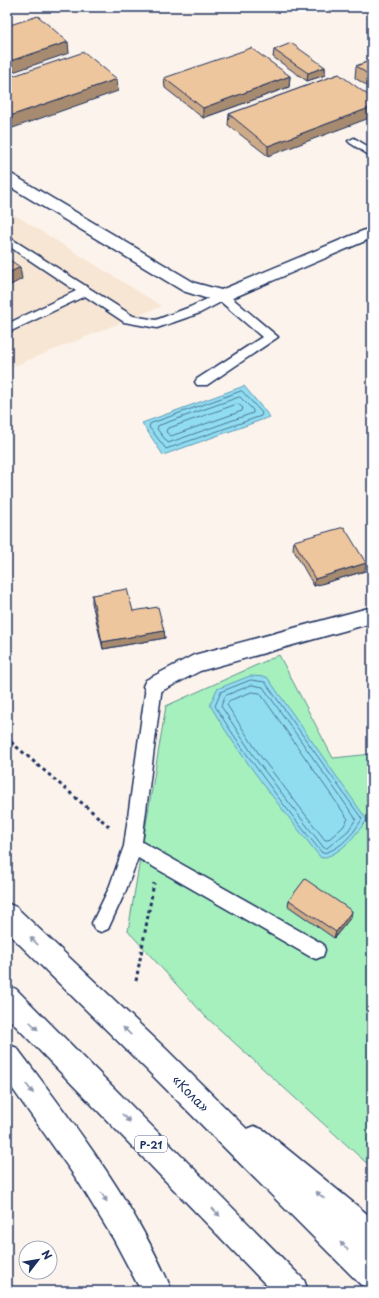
<svg xmlns="http://www.w3.org/2000/svg" width="379" height="1298" font-family="'Playpen Sans',sans-serif">
  <style>
    .built { fill: #f8e6d5 }
    .green { fill: #a6f0be; stroke: #60908e }
    .water { fill: #91ddf0; stroke: #6297b6 }
    .lines { fill: none; stroke-linecap: round; stroke-linejoin: round }
    .shore { stroke: #4a7598; stroke-width: 1 }
    .lane-casing { stroke: #1b2f5e; stroke-width: 3 }
    .street-casing { stroke: #1b2f5e; stroke-width: 3 }
    .secondary-casing { stroke: #1b2f5e; stroke-width: 3 }
    .highway-casing { stroke: #1b2f5e; stroke-width: 3 }
    .path-far1 { stroke: #1b2f5e; stroke-width: 2.5; stroke-dasharray: 3 3; stroke-linecap: butt }
    .path { stroke: #1b2f5e; stroke-width: 3; stroke-dasharray: 3.5 3.5; stroke-linecap: butt }
    .lane { fill: #fff; fill-rule: evenodd }
    .street { fill: #fff; fill-rule: evenodd }
    .secondary { fill: #fff; fill-rule: evenodd }
    .highway { fill: #fff; fill-rule: evenodd }
    .wall { fill: #cdaa88; stroke: #1b2f5e }
    .shaded-wall { fill: #a78b6f; stroke: #1b2f5e }
    .building { fill: #eec69e; stroke: #1b2f5e }
    .oneway { fill: #8d97ae }
    .labels { text-anchor: middle; dominant-baseline: central; stroke-width: 3; stroke-linejoin: round; paint-order: stroke }
    .shield { fill: #fff; stroke: #5f6d8e; stroke-width: 1 }
    .shield-label { font-size: 10px; font-weight: bold; fill: #1b2f5e }
    .near-street-label { font-size: 13px; fill: #1b2f5e; stroke: #fff }
  </style>
  <rect width="100%" height="100%" fill="#fcf4ec"/>
  <filter id="ink" filterUnits="userSpaceOnUse"><feTurbulence type="fractalNoise" baseFrequency=".025" numOctaves="2"/><feDisplacementMap in="SourceGraphic" scale="8" xChannelSelector="R" yChannelSelector="G"/><feConvolveMatrix kernelMatrix="1 2 1 2 8 2 1 2 1" color-interpolation-filters="sRGB"/></filter>
  <g filter="url(#ink)">
    <polygon class="built" points="7,210 162,306 7,369"/>
    <polygon class="green" points="279,655 333,758 372,754 372,1168 205,1016 128,931 166,706"/>
    <g class="water">
      <polygon points="244,386 270,417 163,455 142,423"/>
      <path d="M250,676l17,1 100,143c-12,15 -26,35 -46,38 -39,-49 -79,-98 -111,-153l7,-16z"/>
    </g>
    <g class="lines">
      <g class="shore">
        <polygon points="242,391 262,413 261,416 166,449 149,427 150,424"/>
        <polygon points="240,397 253,410 253,413 168,443 157,429 158,426"/>
        <polygon points="238,404 243,408 242,411 171,436 166,432 167,429"/>
        <path d="M251,680l14,2 97,137c-8,14 -23,32 -40,34 -38,-47 -75,-95 -107,-147l6,-14z"/>
        <polygon points="252,685 263,687 356,819 348,831 327,848 324,848 257,761 221,706 225,696"/>
        <polygon points="252,692 260,693 348,819 343,827 328,840 325,840 261,757 227,705 229,701"/>
      </g>
      <g class="lane-casing">
        <g id="lane">
          <polygon points="354,138 372,149 372,157 350,143 348,141"/>
          <polygon points="7,236 133,316 156,320 190,307 222,292 226,293 278,337 207,385 197,385 195,382 197,379 262,337 221,302 200,313 157,328 124,322 85,296 7,333 7,324 76,291 7,245"/>
          <polygon points="154,679 160,681 162,686 142,842 323,944 325,950 323,956 316,959 309,956 138,858 126,890 108,929 101,932 94,929 92,923 109,888 124,846 146,686 148,681"/>
        </g>
      </g>
      <g class="street-casing">
        <g id="street">
          <polygon points="7,173 13,175 195,283 221,290 372,227 372,238 228,300 222,301 205,298 183,291 7,185"/>
          <polygon points="372,607 372,623 200,671 154,695 146,692 143,686 146,680 194,655"/>
        </g>
      </g>
      <g class="secondary-casing">
        <g id="secondary">
          <path d="M7,1044l10,4c57,76 119,155 155,243h-31l-27,-51 -36,-59 -71,-100z"/>
          <polygon points="254,1126 264,1130 372,1218 372,1252 361,1248 244,1150 240,1140 244,1130"/>
        </g>
      </g>
      <g class="highway-casing">
        <g id="highway">
          <polygon points="7,903 16,907 165,1048 372,1253 372,1289 361,1285 145,1068 7,932"/>
          <polygon points="7,985 16,989 304,1280 308,1291 272,1291 7,1017"/>
        </g>
      </g>
      <polyline class="path-far1" points="7,739 12,743"/>
      <g class="path">
        <polyline points="11,742 111,828"/>
        <polyline points="136,981 154,883"/>
      </g>
      <use href="#lane" class="lane"/>
      <use href="#street" class="street"/>
      <use href="#secondary" class="secondary"/>
      <use href="#highway" class="highway"/>
    </g>
    <g class="wall">
      <polygon points="274,50 325,67 325,75 307,81 273,57"/>
      <polygon points="372,60 372,89 355,78 356,66"/>
      <polygon points="339,74 268,156 228,125 229,114"/>
      <polygon points="290,76 289,87 203,118 165,88 164,78"/>
      <polygon points="294,541 365,571 314,586 293,549"/>
      <polygon points="92,595 133,611 164,631 165,638 103,649 92,603"/>
      <polygon points="289,900 351,917 334,938 288,906"/>
    </g>
    <g class="shaded-wall">
      <polygon points="68,42 69,53 7,74 7,62"/>
      <polygon points="325,67 325,75 307,81 308,73"/>
      <polygon points="290,76 289,87 203,118 203,108"/>
      <polygon points="117,79 118,91 7,130 7,117"/>
      <polygon points="372,107 372,117 268,156 268,146"/>
      <polygon points="20,267 22,279 7,287 7,274"/>
      <polygon points="366,563 365,571 314,586 315,579"/>
      <polygon points="164,631 165,638 103,649 102,642"/>
      <polygon points="352,911 351,917 334,938 336,932"/>
    </g>
    <g class="building">
      <polygon points="38,16 68,42 7,62 7,26"/>
      <polygon points="291,43 325,67 308,73 274,50"/>
      <polygon points="251,48 290,76 203,108 164,78"/>
      <polygon points="84,52 117,79 7,117 7,78"/>
      <polygon points="372,60 372,77 356,66"/>
      <polygon points="339,74 372,98 372,107 268,146 229,114"/>
      <polygon points="7,258 20,267 7,274"/>
      <polygon points="344,527 366,563 315,579 294,541"/>
      <polygon points="127,589 133,611 158,607 164,631 102,642 92,595"/>
      <polygon points="305,879 352,911 336,932 289,900"/>
    </g>
    <defs><path id="oneway-solid" d="M-6-.8H1V-3.2L6.5 0L1 3.2V.8H-6Z"/></defs>
    <g class="oneway">
      <use href="#oneway-solid" transform="translate(34 941) rotate(-136)"/>
      <use href="#oneway-solid" transform="translate(34 1026) rotate(45)"/>
      <use href="#oneway-solid" transform="translate(127 1031) rotate(-136)"/>
      <use href="#oneway-solid" transform="translate(30 1089) rotate(53)"/>
      <use href="#oneway-solid" transform="translate(126 1118) rotate(46)"/>
      <use href="#oneway-solid" transform="translate(320 1195) rotate(-140)"/>
      <use href="#oneway-solid" transform="translate(104 1197) rotate(58)"/>
      <use href="#oneway-solid" transform="translate(216 1212) rotate(46)"/>
      <use href="#oneway-solid" transform="translate(344 1246) rotate(-135)"/>
    </g>
  </g>
  <g class="labels">
    <rect class="shield" x="135" y="1136" width="32" height="16" rx="3"/>
    <g class="shield-label">
      <text x="151" y="1144">Р-21</text>
    </g>
    <g class="near-street-label">
      <text transform="translate(191 1093) rotate(45)">«Кола»</text>
    </g>
  </g>
  <rect width="379" height="1298" fill="none" stroke="#fff" stroke-width="24"/>
  <rect x="12" y="12" width="355" height="1274" fill="none" stroke="#1b2f5e" stroke-width="1.5" filter="url(#ink)"/>
  <g transform="translate(38 1260) rotate(59)"><circle r="19" fill="#ffffff" stroke="#a4acbf"/>
  <path d="M0-3L7 15L0 10L-7 15Z" fill="#1b2f5e"/>
  <text y="-6" font-size="11" font-weight="bold" text-anchor="middle" fill="#1b2f5e">N</text>
  </g>
</svg>
